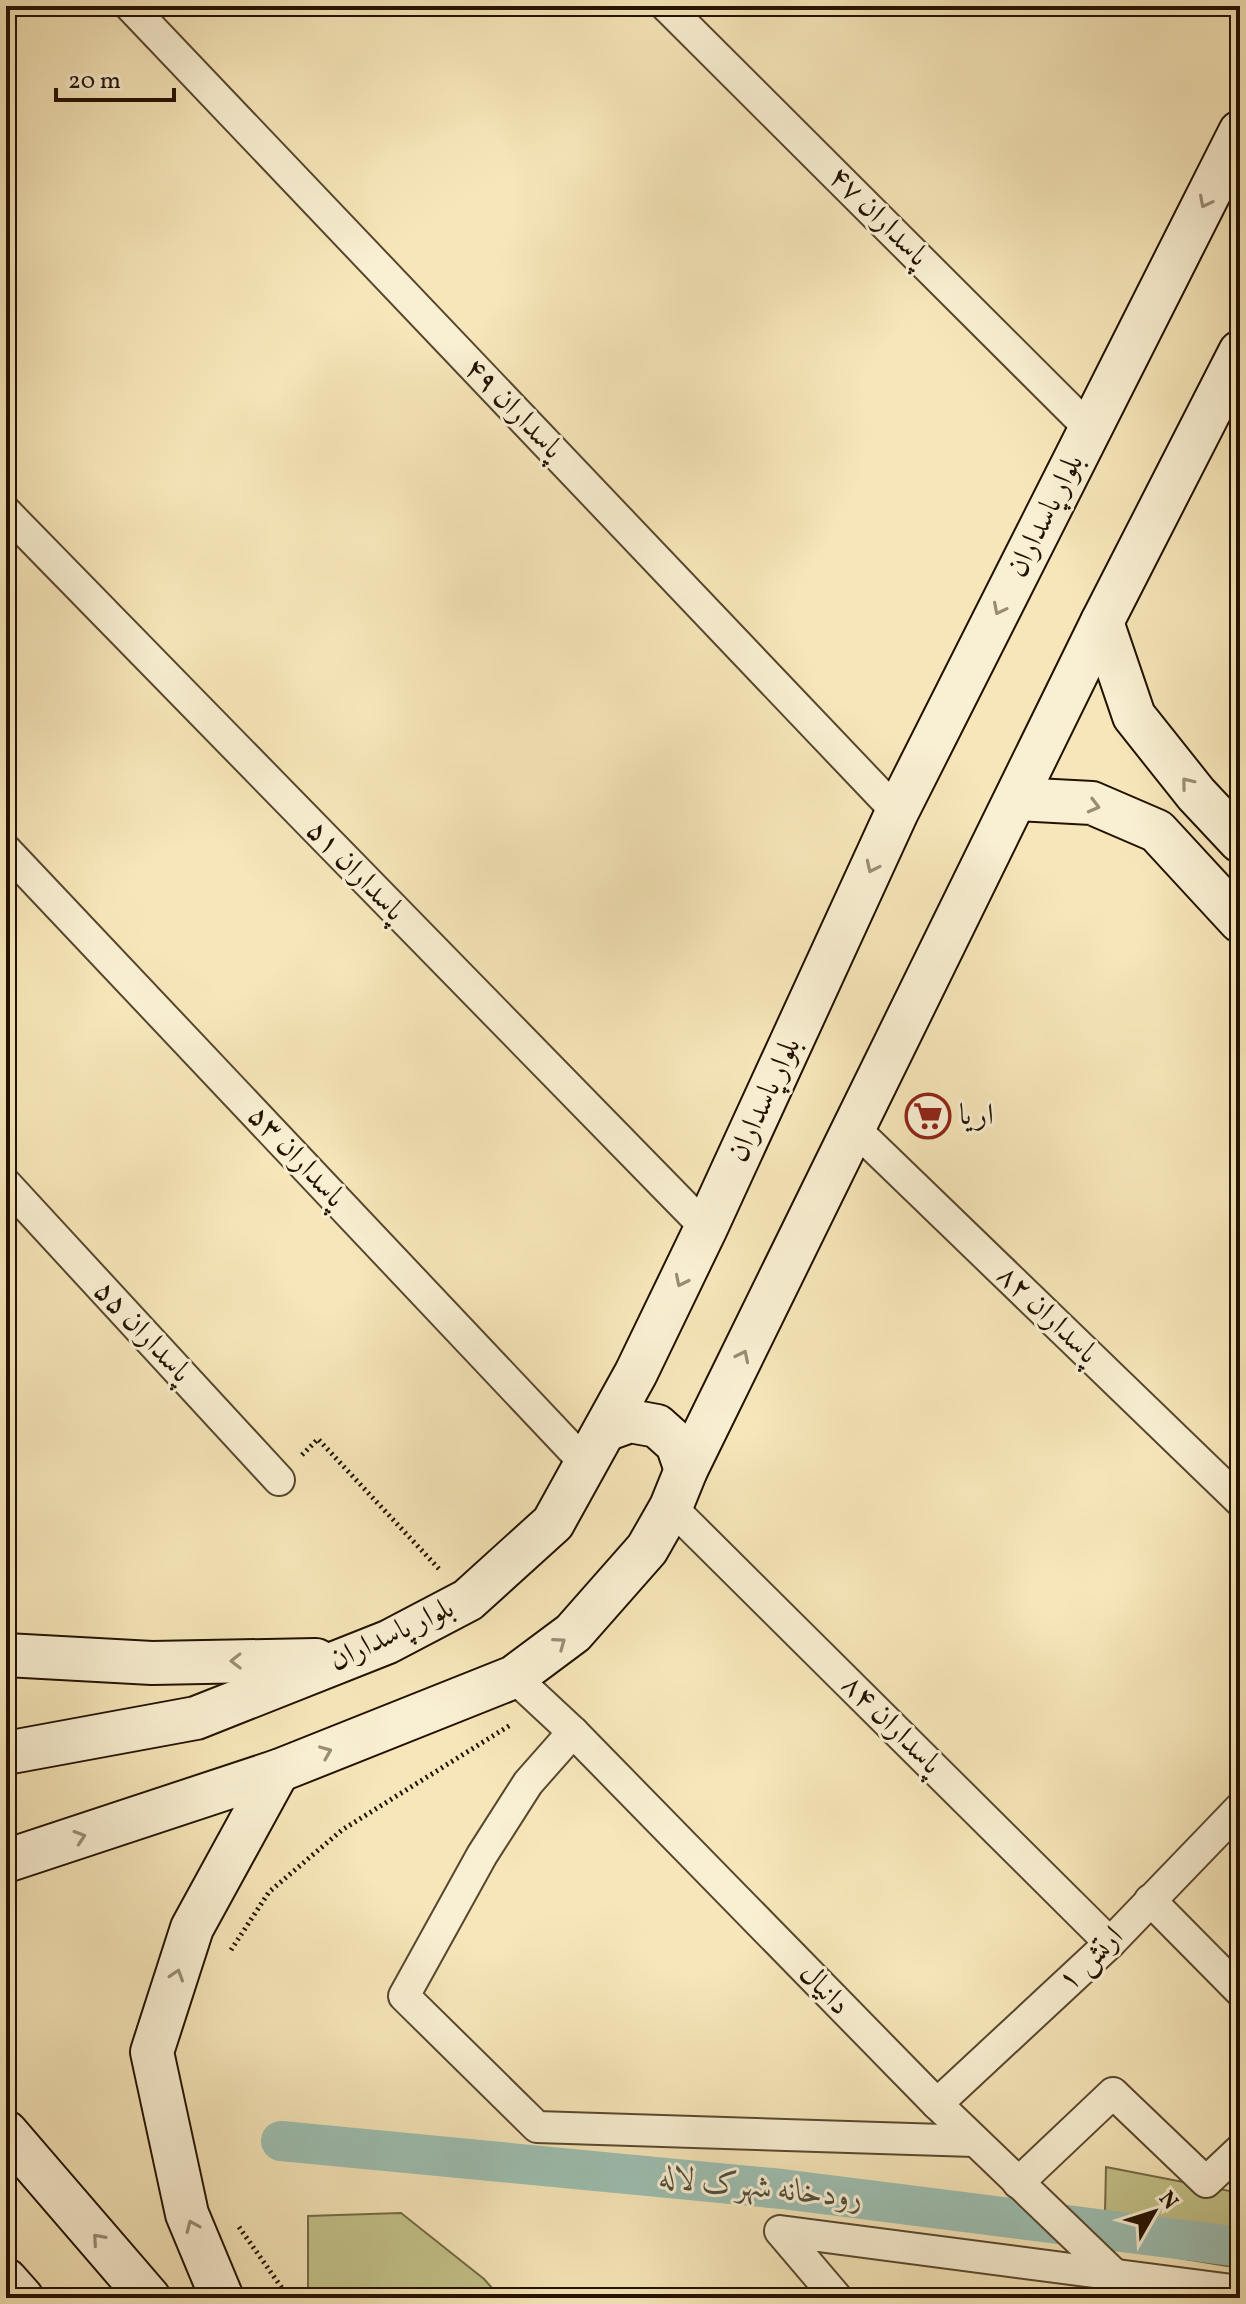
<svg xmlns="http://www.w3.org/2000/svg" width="1246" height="2304" font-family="Vollkorn,Amiri,serif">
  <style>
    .green { fill: #c4c38a; stroke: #746a45; stroke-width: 2 }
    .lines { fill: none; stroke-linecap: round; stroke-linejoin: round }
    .canal { stroke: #9dbfb2; stroke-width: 40 }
    .street-casing { stroke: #58472e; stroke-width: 34 }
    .secondary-casing { stroke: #231200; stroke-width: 46 }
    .path { stroke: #231200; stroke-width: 5; stroke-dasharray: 2 4; stroke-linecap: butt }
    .street { stroke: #f9efd2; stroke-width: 30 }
    .secondary { stroke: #f9efd2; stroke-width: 42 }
    .oneway { stroke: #998c74 }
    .labels { text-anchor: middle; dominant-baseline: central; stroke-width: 6; stroke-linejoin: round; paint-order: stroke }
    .street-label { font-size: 30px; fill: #231200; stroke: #f9efd2 }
    .poi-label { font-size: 30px; fill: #231200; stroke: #f9efd2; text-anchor: start }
    .water-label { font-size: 32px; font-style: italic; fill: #4e4f3e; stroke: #f9efd2 }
  </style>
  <rect width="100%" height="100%" fill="#f6e6b9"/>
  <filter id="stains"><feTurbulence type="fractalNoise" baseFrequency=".0025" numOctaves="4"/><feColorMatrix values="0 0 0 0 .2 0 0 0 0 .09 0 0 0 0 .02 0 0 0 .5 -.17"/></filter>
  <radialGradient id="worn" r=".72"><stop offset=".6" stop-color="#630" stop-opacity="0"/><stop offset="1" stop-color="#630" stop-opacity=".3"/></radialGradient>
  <g class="green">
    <polygon points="1106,2167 1240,2193 1240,2268 1142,2252 1105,2213"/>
    <polygon points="401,2213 484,2279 501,2298 308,2298 308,2216"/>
  </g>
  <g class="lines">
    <polyline class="canal" points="281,2141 782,2189 1240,2247"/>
    <g class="street-casing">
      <g id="street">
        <polyline points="130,6 897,812"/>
        <polyline points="666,6 1090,429"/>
        <polyline points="6,512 706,1228"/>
        <polyline points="6,850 586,1464"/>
        <polyline points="855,1129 1240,1501"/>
        <polyline points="6,1184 279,1480"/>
        <polyline points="671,1507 1110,1943"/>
        <polyline points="514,1677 573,1732 937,2104 1139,2298"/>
        <polyline points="573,1732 528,1783 482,1855 404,1996 537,2127 974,2141"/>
        <polyline points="1150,1900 1240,1991"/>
        <polyline points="937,2104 1110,1943 1240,1808"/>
        <polyline points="1018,2183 1113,2093 1206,2182 1240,2150"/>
        <polyline points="837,2298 780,2231 1240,2291"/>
      </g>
    </g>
    <g class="secondary-casing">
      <g id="secondary">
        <polyline points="1102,622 1134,716 1196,794 1240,841"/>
        <polyline points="1016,799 1092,803 1157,831 1240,921"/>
        <polyline points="605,1430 630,1421 657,1426 677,1444 686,1470"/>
        <polyline points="6,1655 152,1663 316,1660"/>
        <polyline points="6,1753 196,1718 388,1642 468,1600 553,1523 636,1373 706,1228 897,812 1240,132"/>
        <polyline points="6,1861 278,1771 514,1677 573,1633 647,1549 671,1507 686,1470 1102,622 1240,352"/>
        <polyline points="6,2132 149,2298"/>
        <polyline points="6,2280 22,2298"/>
        <polyline points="222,2298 187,2214 152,2052 192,1928 278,1771"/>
      </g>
    </g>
    <g class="path">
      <polyline points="302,1455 318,1439 440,1570"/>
      <polyline points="231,1950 269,1892 342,1830 512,1724"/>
      <polyline points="239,2227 289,2298"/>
    </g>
    <use href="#street" class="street"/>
    <use href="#secondary" class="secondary"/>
  </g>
  <defs><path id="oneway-chevron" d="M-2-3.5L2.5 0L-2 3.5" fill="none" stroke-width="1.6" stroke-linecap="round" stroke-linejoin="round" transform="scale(2)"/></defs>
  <g class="oneway">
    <use href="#oneway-chevron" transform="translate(1205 202) rotate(117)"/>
    <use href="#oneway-chevron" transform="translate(999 609) rotate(117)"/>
    <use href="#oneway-chevron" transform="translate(1187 783) rotate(-129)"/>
    <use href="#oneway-chevron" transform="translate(1094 806) rotate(15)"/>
    <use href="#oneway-chevron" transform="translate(872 867) rotate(115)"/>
    <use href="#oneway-chevron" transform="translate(681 1281) rotate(116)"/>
    <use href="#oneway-chevron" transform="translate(743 1356) rotate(-64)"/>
    <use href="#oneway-chevron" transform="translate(560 1643) rotate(-36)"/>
    <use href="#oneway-chevron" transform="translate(236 1661) rotate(179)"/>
    <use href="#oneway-chevron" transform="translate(326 1752) rotate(-22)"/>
    <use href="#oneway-chevron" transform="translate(80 1837) rotate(-18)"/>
    <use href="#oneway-chevron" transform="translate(177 1975) rotate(-72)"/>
    <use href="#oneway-chevron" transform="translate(192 2226) rotate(-113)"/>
    <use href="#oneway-chevron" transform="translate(98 2239) rotate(-131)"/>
  </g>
  <defs>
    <g id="supermarket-ring" transform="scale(2.3)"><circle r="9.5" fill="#f9efd2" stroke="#8f2418" stroke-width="1.5"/><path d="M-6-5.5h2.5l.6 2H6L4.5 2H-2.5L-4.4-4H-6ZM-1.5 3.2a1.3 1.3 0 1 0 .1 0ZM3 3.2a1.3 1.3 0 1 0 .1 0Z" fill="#8f2418"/></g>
  </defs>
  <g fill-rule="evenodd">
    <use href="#supermarket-ring" x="928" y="1116"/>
  </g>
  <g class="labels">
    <g class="street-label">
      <text transform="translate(878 217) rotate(45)">پاسداران ۴۷</text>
      <text transform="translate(513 409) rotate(46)">پاسداران ۴۹</text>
      <text transform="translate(1046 516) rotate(-63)">بلوار پاسداران</text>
      <text transform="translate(355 871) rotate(46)">پاسداران ۵۱</text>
      <text transform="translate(765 1100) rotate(-65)">بلوار پاسداران</text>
      <text transform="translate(296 1157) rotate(47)">پاسداران ۵۳</text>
      <text transform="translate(1047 1315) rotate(44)">پاسداران ۸۲</text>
      <text transform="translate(142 1332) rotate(47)">پاسداران ۵۵</text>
      <text transform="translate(392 1635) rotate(-25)">بلوار پاسداران</text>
      <text transform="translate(891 1725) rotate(45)">پاسداران ۸۴</text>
      <text transform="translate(1091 1959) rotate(-44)">ارتش ۱</text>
      <text transform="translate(824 1990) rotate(46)">دانیال</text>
    </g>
    <g class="poi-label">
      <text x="959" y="1116">اریا</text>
    </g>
    <g class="water-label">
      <text transform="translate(761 2189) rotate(6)">رودخانه شهرک لاله</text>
    </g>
  </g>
  <rect width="1246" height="2304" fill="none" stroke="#f6e6b9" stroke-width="32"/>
  <rect x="8" y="8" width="1230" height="2288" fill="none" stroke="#231200" stroke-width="4"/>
  <rect x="16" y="16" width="1214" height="2272" fill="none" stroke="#231200" stroke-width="2"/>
  <g transform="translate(1154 2212) rotate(51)" stroke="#f9efd2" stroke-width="6" paint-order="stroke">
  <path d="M0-6L14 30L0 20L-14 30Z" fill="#231200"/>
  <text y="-12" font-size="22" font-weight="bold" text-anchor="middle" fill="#231200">N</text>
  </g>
  <path d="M56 88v12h118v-12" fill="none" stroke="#231200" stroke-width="4"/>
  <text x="68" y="88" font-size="24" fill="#231200" stroke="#f9efd2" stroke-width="6" paint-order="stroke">20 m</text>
  <rect width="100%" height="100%" filter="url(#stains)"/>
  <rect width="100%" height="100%" fill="url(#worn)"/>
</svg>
